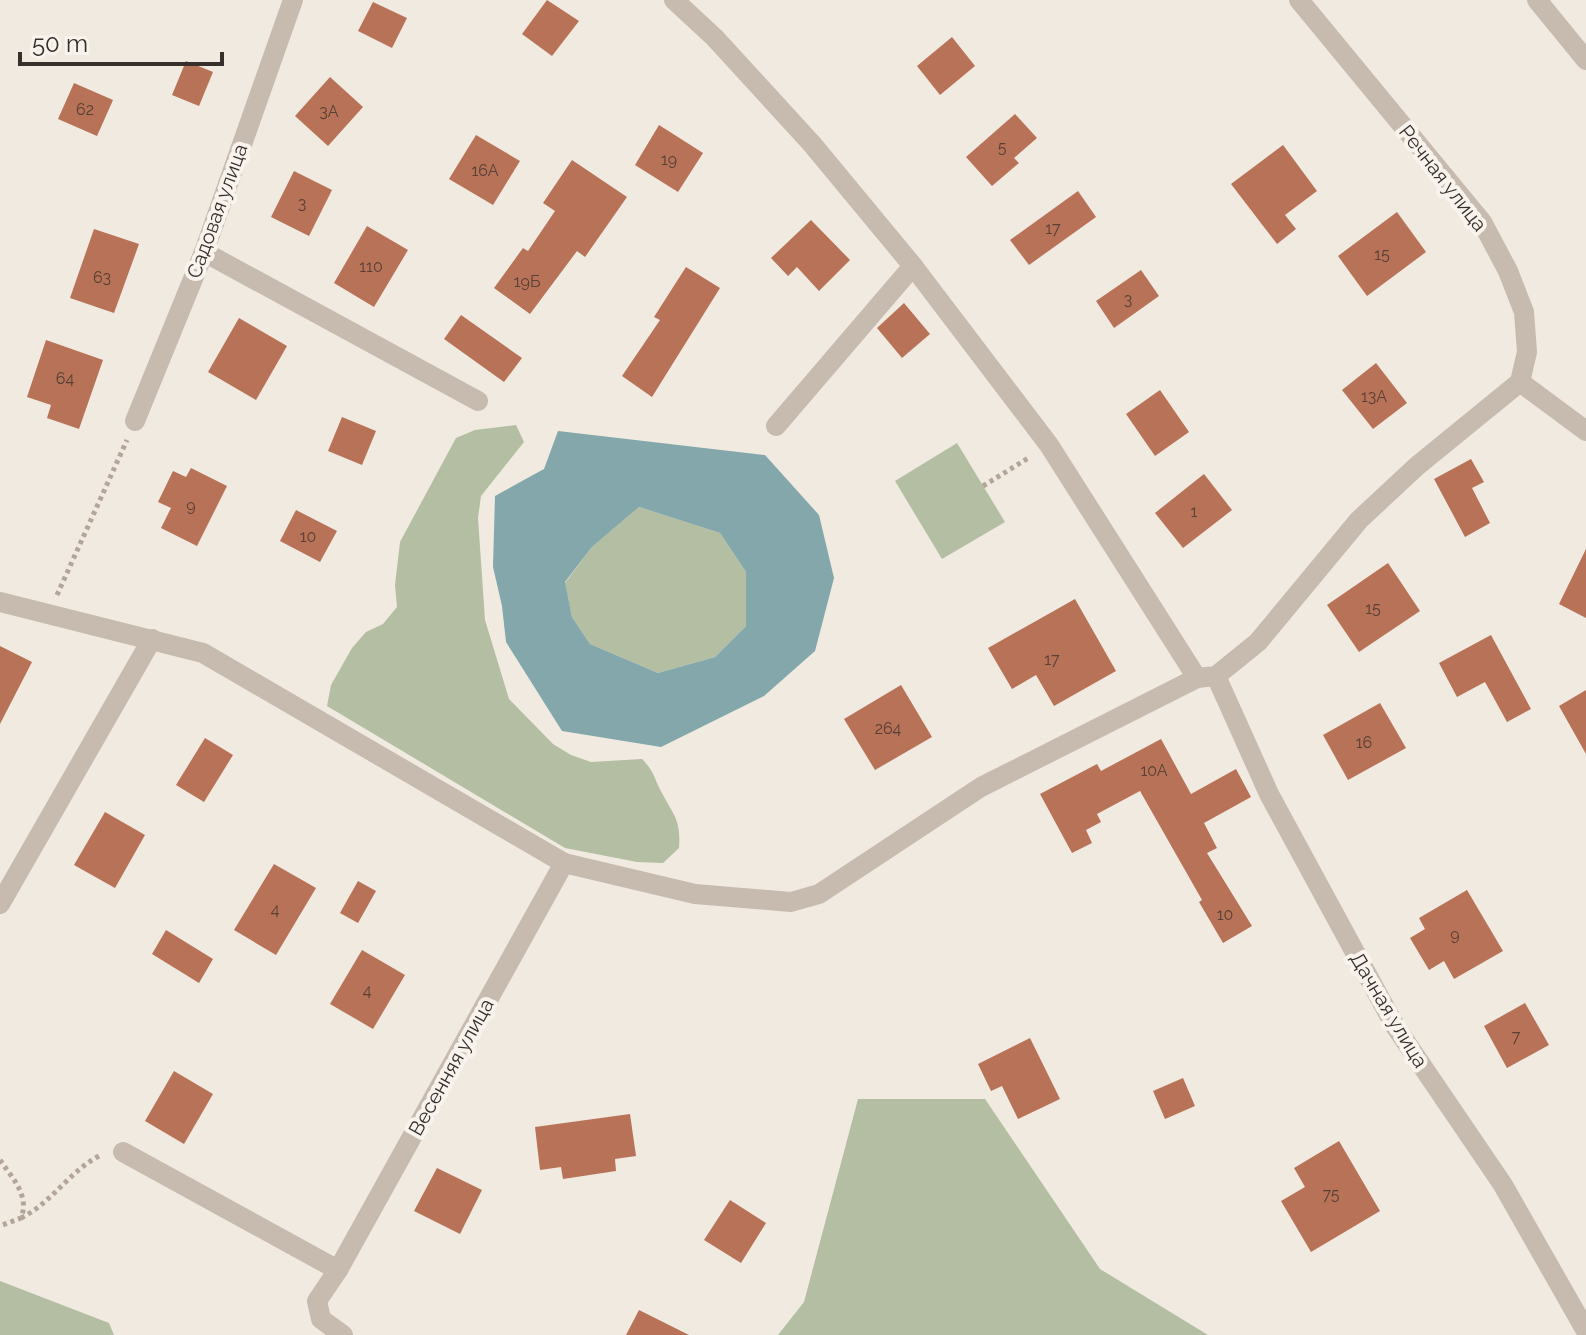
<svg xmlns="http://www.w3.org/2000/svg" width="1586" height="1335" font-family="Raleway,sans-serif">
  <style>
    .green { fill: #b4bea2 }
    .water { fill: #83a7aa; fill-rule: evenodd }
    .building { fill: #b87257 }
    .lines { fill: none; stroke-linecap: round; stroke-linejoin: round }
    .path { stroke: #b3a598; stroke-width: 5; stroke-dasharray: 4 4; stroke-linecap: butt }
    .minor { stroke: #c7baae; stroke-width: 20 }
    .labels { text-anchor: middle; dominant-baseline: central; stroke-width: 8; stroke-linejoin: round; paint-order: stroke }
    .number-label { font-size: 16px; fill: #574036 }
    .street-label { font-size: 20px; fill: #372f2b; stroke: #f8f3ed }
  </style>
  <rect width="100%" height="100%" fill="#f0eae1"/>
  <g class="green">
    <path d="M516,425l8,17 -43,54 -3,22 7,102 24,79 44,45 18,11 20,7 51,-3c13,13 12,20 20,34 12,23 19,27 17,55l-16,15 -26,-1 -72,-14 -238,-142 4,-21 21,-37 14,-16 17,-8 14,-17 -2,-22 5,-43 56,-104 19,-8z"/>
    <polygon points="957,443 1005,522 942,559 895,481"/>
    <polygon points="639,507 720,533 746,572 746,626 715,657 658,673 590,644 572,617 565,583 592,547"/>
    <polygon points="858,1099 985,1099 1100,1269 1208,1335 778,1335 804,1302"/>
    <polygon points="0,1281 109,1323 114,1335 0,1335"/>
  </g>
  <path class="water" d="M558,431l207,24 54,60 15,63 -19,73 -51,45 -103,51 -99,-16 -56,-89 -4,-36 -9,-39 2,-71 49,-27zM639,507l81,26 26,39v54l-31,31 -57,16 -68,-29 -18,-27 -7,-35 27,-35z"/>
  <g class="building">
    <polygon points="547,0 579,21 552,56 522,34"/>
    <polygon points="373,2 407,18 392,48 358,31"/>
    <polygon points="952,37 975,66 940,95 917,66"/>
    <polygon points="186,61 213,72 199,106 172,95"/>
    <polygon points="330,77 363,107 328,146 295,116"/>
    <polygon points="74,83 113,100 97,136 58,119"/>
    <polygon points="1015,114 1037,138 1014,158 1019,163 992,186 966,157"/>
    <polygon points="659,125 703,153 678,192 635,165"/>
    <polygon points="476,135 520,161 493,205 449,179"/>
    <polygon points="1283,145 1317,191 1285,215 1296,229 1277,244 1231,184"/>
    <polygon points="572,160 627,197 585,257 577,251 530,314 494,288 523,248 528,251 555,211 543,203"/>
    <polygon points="294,171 332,190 309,236 271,217"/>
    <polygon points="1078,191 1096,217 1029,265 1010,240"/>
    <polygon points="1397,212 1426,252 1367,296 1338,256"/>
    <polygon points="811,220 850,260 819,291 797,267 788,276 771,258"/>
    <polygon points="367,226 408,250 374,307 334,283"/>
    <polygon points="94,229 139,244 114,313 70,298"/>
    <polygon points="686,267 720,288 652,397 622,376 660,320 654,317"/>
    <polygon points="1141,270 1159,296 1114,328 1096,301"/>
    <polygon points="904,303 930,334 902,358 877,328"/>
    <polygon points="461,315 522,358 504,382 444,339"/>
    <polygon points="239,318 287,346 256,400 208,372"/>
    <polygon points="46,340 103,360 79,429 47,418 51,405 27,397"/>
    <polygon points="1376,363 1407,403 1373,429 1342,390"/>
    <polygon points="1160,390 1189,432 1155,456 1126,414"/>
    <polygon points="342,417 376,431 362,465 328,451"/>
    <polygon points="1471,459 1484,482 1472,488 1490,523 1465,537 1434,479"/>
    <polygon points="191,468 227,486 197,546 161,528 171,508 158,502 173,471 186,477"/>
    <polygon points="1204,474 1232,510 1183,548 1155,513"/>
    <polygon points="296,510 337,531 320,562 280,541"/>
    <polygon points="1586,549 1586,618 1559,604"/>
    <polygon points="1388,563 1420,611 1359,652 1327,605"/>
    <polygon points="1075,599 1116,671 1054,706 1036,675 1012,689 988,648"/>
    <polygon points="1491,635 1531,709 1507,722 1485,682 1457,697 1439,663"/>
    <polygon points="0,646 32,662 0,724"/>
    <polygon points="901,685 932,737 875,770 844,719"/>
    <polygon points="1586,690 1586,754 1559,706"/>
    <polygon points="1380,703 1406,748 1348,780 1323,735"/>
    <polygon points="205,738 233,755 204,802 176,785"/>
    <polygon points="1161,739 1191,794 1236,769 1251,797 1204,823 1217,848 1207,853 1252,926 1223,943 1199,902 1202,900 1140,791 1097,814 1101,822 1086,830 1092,843 1072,853 1040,794 1097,764 1101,771"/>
    <polygon points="105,812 145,835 115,888 74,865"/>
    <polygon points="274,864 316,888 276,955 234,930"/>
    <polygon points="358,881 376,891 358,923 340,913"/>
    <polygon points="1467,890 1503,951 1454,979 1444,961 1429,970 1410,938 1425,929 1419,918"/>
    <polygon points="166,930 213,959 199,983 152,954"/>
    <polygon points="362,950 405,975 373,1029 330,1004"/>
    <polygon points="1525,1003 1549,1045 1507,1068 1484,1026"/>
    <polygon points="1030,1038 1060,1099 1018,1119 1002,1086 991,1091 978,1064"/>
    <polygon points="174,1071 213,1094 184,1144 145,1121"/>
    <polygon points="1183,1078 1195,1106 1165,1119 1153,1091"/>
    <polygon points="630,1114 636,1156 615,1159 616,1171 563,1179 561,1167 540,1170 535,1127"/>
    <polygon points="1339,1141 1380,1211 1311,1252 1281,1201 1305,1187 1294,1168"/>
    <polygon points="437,1168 482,1190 460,1234 414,1211"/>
    <polygon points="730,1200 766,1223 741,1263 704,1240"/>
    <polygon points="639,1310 689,1335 626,1335"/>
  </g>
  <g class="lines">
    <g class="path">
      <polyline points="983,486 1030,457"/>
      <polyline points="57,595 127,440"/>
      <path d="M0,1160c12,18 30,35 21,58l-21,8"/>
      <path d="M21,1218c31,-15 49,-48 80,-63"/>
    </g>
    <g class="minor">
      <polyline points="674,0 715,38 812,144 913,266 1049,445 1197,678"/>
      <polyline points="1299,0 1482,222 1508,271 1524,312 1527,352 1520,382"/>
      <polyline points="1537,0 1586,60"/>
      <polyline points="204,252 478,401"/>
      <polyline points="1520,382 1586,431"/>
      <polyline points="135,421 204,252 293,0"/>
      <polyline points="776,426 913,266"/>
      <polyline points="0,602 203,653 564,863 695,894 791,902 819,894 981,787 1197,678 1216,676 1258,642 1359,520 1417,466 1520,382"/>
      <polyline points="1216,676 1269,794 1395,1026 1503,1185 1586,1331"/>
      <polyline points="0,904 152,639"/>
      <polyline points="123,1152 338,1270"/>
      <polyline points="343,1335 321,1319 317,1301 338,1270 564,863"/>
    </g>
  </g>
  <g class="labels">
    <g class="number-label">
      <text x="85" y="109">62</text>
      <text x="329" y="111">3А</text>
      <text x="1002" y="147">5</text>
      <text x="669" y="159">19</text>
      <text x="485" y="170">16А</text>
      <text x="302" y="203">3</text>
      <text x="1053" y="228">17</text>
      <text x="1382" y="254">15</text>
      <text x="371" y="266">110</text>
      <text x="102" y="277">63</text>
      <text x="527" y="281">19Б</text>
      <text x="1128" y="299">3</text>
      <text x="65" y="378">64</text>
      <text x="1374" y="396">13А</text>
      <text x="191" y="505">9</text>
      <text x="1194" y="511">1</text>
      <text x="308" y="536">10</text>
      <text x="1373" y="608">15</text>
      <text x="1052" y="659">17</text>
      <text x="888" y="728">264</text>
      <text x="1364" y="742">16</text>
      <text x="1154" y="770">10А</text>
      <text x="275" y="909">4</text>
      <text x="1225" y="914">10</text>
      <text x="1455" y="934">9</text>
      <text x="367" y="990">4</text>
      <text x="1516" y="1036">7</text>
      <text x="1331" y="1194">75</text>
    </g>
    <g class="street-label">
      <text transform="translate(1443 178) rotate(52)">Речная улица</text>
      <text transform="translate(217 211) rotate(-70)">Садовая улица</text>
      <text transform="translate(1389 1010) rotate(59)">Дачная улица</text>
      <text transform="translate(451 1067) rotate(-61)">Весенняя улица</text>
    </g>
  </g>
  <path d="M20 52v12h202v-12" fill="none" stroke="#372f2b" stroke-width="4"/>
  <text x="32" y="52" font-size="24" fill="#372f2b" stroke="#f8f3ed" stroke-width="6" paint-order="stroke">50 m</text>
</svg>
